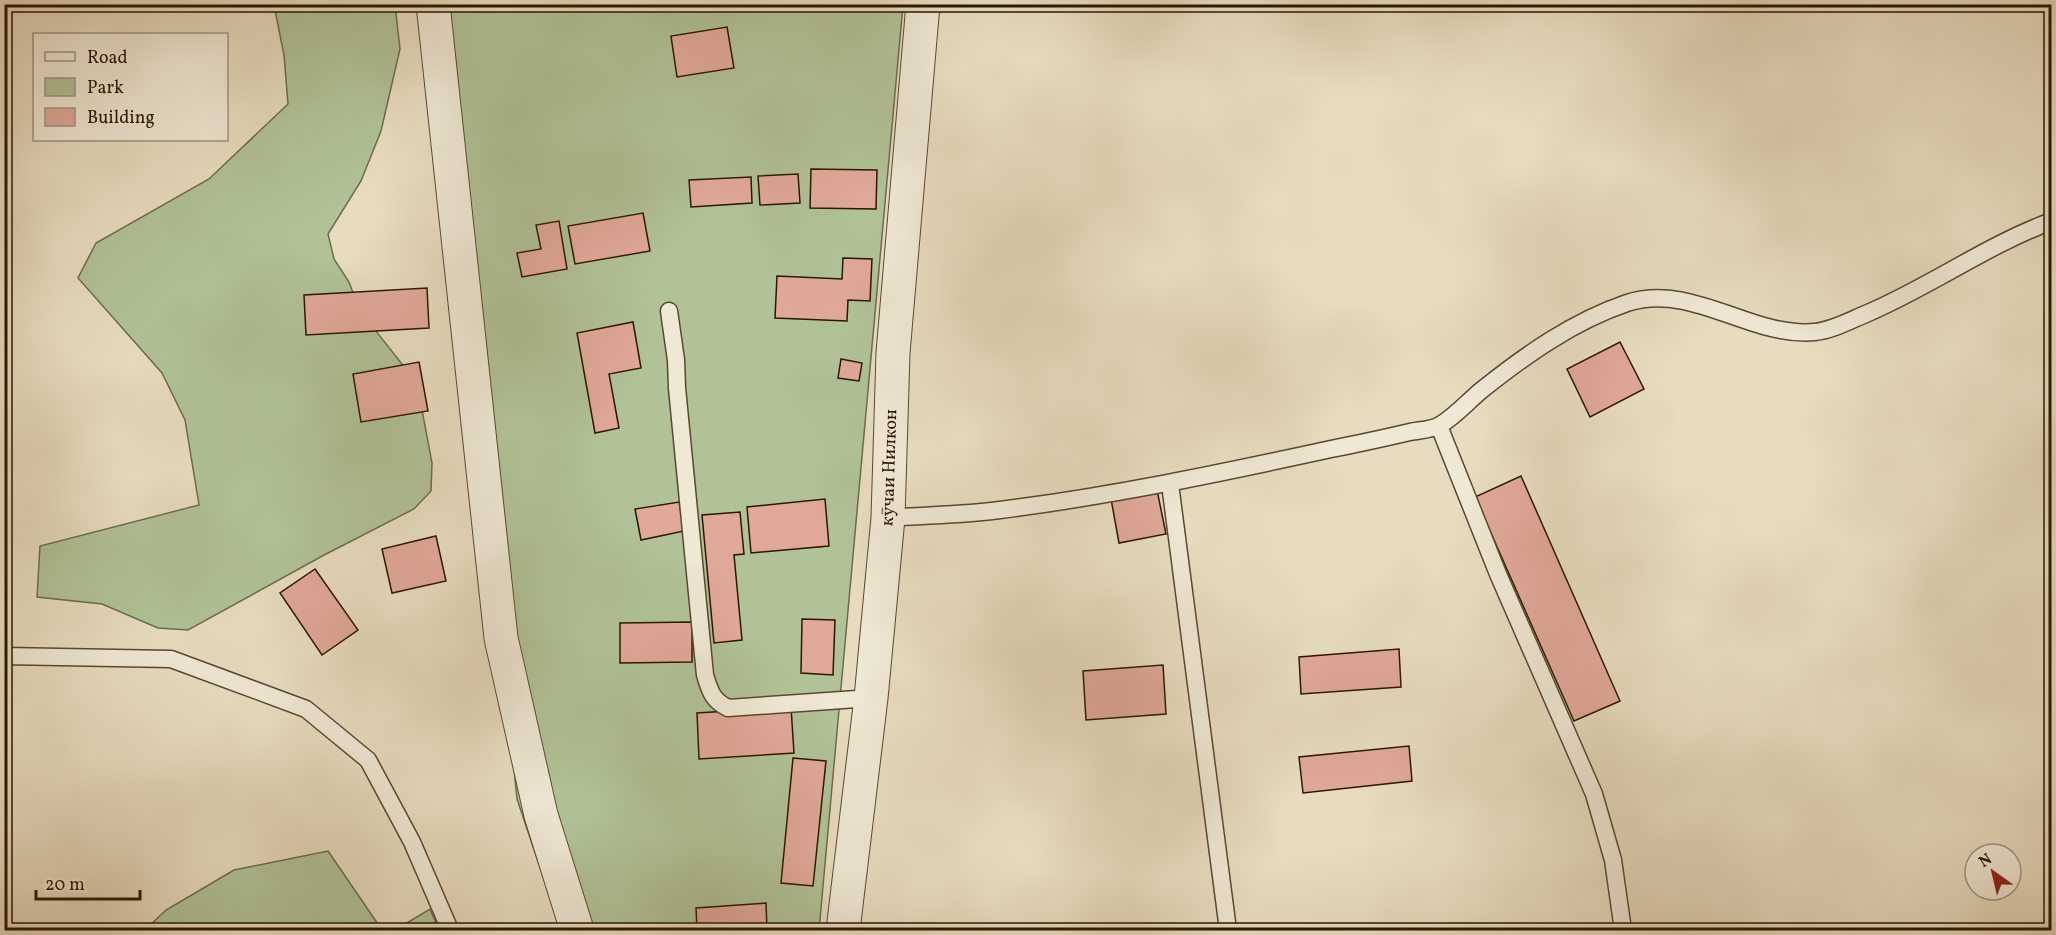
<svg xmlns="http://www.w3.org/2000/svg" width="2056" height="935" font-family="Vollkorn,serif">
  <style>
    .green { fill: #b0c296; stroke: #6d6c4c; stroke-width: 1.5 }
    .building { fill: #e0a899; stroke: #2a1701; stroke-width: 1.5 }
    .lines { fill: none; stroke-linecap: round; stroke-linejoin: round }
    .service-casing { stroke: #594830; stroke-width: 19 }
    .minor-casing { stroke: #594830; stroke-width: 35 }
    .tertiary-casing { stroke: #594830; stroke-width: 35 }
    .service { stroke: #efe8d5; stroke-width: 16 }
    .minor { stroke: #efe8d5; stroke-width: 33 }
    .tertiary { stroke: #efe8d5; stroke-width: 33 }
    .labels { text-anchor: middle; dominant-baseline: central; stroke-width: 4.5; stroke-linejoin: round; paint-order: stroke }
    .street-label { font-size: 18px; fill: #2a1701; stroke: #efe8d5 }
  </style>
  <rect width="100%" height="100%" fill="#e7dcbf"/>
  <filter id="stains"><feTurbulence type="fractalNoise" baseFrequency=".00333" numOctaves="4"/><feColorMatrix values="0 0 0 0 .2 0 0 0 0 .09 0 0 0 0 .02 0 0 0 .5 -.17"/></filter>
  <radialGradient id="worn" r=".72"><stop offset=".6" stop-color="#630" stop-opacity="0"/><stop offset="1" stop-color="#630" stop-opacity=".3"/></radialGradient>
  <g class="green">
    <polygon points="274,5 395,5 400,49 381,131 361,181 328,234 334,259 349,282 360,311 417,383 432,463 431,491 414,509 326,554 188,630 158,628 102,604 37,597 40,546 199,505 185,420 162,373 78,278 96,243 209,179 288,104 284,55"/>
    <polygon points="448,5 903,5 819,930 561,930 517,799 501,638"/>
    <polygon points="328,851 382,930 145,930 166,910 234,870"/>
    <polygon points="430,909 439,930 395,930"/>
  </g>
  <g class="building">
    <polygon points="727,27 734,68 677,77 671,36"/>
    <polygon points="811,169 877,170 876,209 810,208"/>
    <polygon points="798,174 800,203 760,205 758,176"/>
    <polygon points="751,177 752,203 691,207 689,180"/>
    <polygon points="643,213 650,251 575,264 568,226"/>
    <polygon points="559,221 567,269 522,277 517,253 541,249 536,225"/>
    <polygon points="843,258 872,259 870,301 848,300 847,321 775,318 777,276 842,279"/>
    <polygon points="427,288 429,328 306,335 304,295"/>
    <polygon points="633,322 641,368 609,374 619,428 595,433 577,333"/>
    <polygon points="1620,342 1644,389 1590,417 1567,369"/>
    <polygon points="841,359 862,363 859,381 838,378"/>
    <polygon points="419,362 428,411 361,422 353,374"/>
    <polygon points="1521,476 1620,701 1574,721 1475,497"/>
    <polygon points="1157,490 1166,534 1119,543 1111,499"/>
    <polygon points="825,499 829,546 751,553 747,507"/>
    <polygon points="679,502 684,531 641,540 635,509"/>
    <polygon points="740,512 744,554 734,555 742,640 714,643 702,515"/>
    <polygon points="436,536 446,581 392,593 382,549"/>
    <polygon points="315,569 358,630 322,655 280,593"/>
    <polygon points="802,619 835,620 833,675 801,673"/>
    <polygon points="692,622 692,662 620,663 620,623"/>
    <polygon points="1399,649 1401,687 1301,694 1299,657"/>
    <polygon points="1163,665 1166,714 1086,720 1083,671"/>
    <polygon points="791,707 794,753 699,759 697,713"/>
    <polygon points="1409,746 1412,781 1303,793 1299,757"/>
    <polygon points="793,758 826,761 813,886 781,883"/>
    <polygon points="766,903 767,930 697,930 696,908"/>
  </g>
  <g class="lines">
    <g class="service-casing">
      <g id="service">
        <path d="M669,311l7,49 1,28 28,287c5,16 7,25 23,33l143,-10"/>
        <polyline points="1439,426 1498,574 1594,794 1613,860 1623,930"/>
        <polyline points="1170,484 1228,930"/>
        <path d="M888,518c37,-3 75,-3 112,-8 111,-14 221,-37 331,-61 26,-5 53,-11 79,-17 9,-2 22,-2 30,-7 16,-9 29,-25 43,-36 44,-35 91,-68 144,-86 66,-21 123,35 188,29 18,-2 36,-12 53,-19 63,-27 119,-68 184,-92"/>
        <polyline points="4,656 171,659 306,709 368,760 412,842 450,930"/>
      </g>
    </g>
    <g class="minor-casing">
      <polyline id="minor" points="433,4 501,638 541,815 577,930"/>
    </g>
    <g class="tertiary-casing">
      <g id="tertiary">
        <path id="s1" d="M843,930l28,-232 17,-180 5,-165 30,-349"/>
      </g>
    </g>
    <use href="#service" class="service"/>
    <use href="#minor" class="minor"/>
    <use href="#tertiary" class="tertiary"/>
  </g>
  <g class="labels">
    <g class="street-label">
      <text stroke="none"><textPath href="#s1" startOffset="465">кӯчаи Нилкон</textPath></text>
    </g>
  </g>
  <rect width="2056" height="935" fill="none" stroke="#e7dcbf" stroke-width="24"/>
  <rect x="6" y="6" width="2044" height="923" fill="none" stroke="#2a1701" stroke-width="3"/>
  <rect x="12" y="12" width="2032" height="911" fill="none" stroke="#2a1701" stroke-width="1.5"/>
  <rect x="33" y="33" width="195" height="108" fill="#efe8d5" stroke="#a09480" stroke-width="1.5"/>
  <rect x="45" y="52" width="30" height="9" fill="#efe8d5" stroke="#a09480" stroke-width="1.5"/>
  <text x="87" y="63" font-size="18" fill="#2a1701">Road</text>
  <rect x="45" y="78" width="30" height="18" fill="#b0c296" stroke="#a09480" stroke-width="1.5"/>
  <text x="87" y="93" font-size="18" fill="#2a1701">Park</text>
  <rect x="45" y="108" width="30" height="18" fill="#e0a899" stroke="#a09480" stroke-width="1.5"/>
  <text x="87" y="123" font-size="18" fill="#2a1701">Building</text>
  <g transform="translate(1993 872) rotate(326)"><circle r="28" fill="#efe8d5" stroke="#a09480" stroke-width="1.5"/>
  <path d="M0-4.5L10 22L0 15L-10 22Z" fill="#8f2418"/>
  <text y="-9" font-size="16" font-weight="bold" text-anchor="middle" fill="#2a1701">N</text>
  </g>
  <path d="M36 890v9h104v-9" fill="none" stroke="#2a1701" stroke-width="3"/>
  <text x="45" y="890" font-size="18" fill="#2a1701" stroke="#efe8d5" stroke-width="4.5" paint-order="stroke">20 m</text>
  <rect width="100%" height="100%" filter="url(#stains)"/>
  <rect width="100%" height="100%" fill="url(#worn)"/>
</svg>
